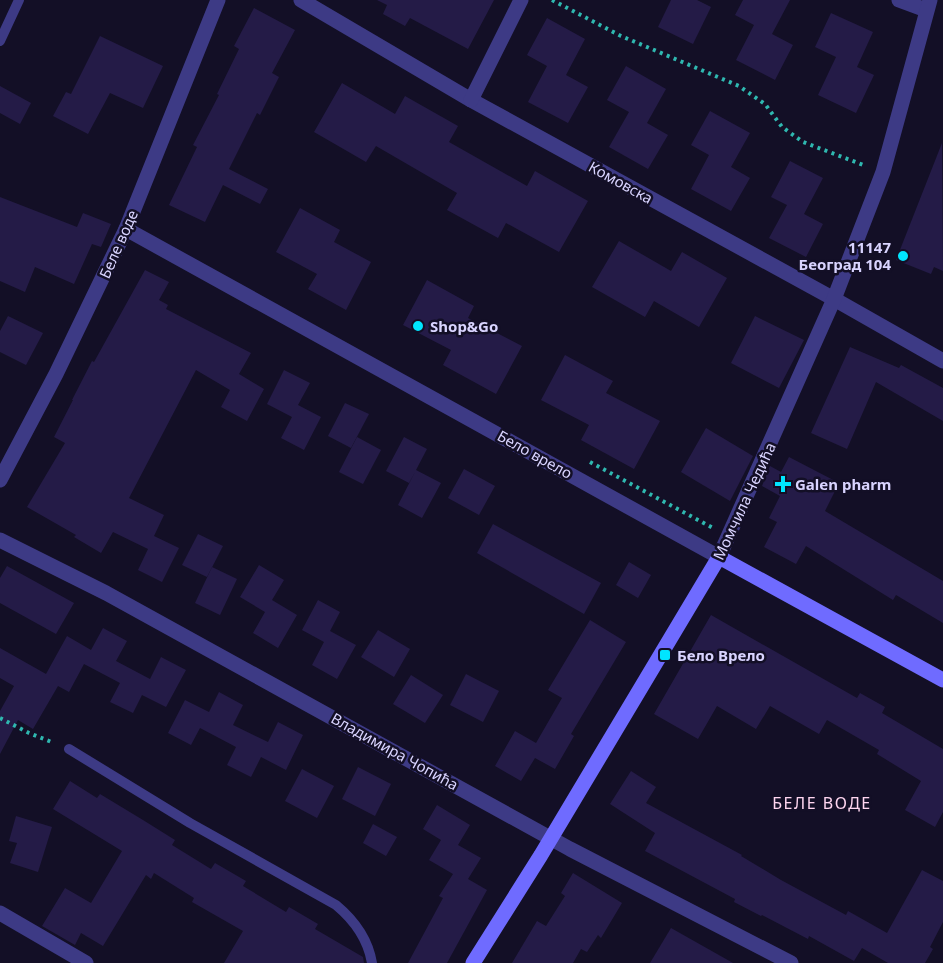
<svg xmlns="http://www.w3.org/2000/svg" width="943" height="963" font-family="'Noto Sans',sans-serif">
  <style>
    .building { fill: #241b47 }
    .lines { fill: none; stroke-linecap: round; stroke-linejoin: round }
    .path { stroke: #2fb8b0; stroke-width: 4; stroke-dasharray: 3 4.5; stroke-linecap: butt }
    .lane { stroke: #3d3a85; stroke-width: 10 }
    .street { stroke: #3d3a85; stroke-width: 15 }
    .secondary { stroke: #6f6bff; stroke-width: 15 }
    .poi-dot { fill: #00e5ff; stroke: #130f26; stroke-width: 2 }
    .labels { text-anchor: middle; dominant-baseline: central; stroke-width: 5; stroke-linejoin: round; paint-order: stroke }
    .street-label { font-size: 15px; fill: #d9d4ff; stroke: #130f26 }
    .poi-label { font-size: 15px; font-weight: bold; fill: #d9d4ff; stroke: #130f26; text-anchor: start }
    .neighbourhood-label { font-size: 16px; letter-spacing: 1.5px; fill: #ffd6f0; stroke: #130f26 }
  </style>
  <rect width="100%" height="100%" fill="#130f26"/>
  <g class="building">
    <polygon points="377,0 494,0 468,49 410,18 405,26 383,14 387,5"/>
    <polygon points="671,0 697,0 711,7 693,44 658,27"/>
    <polygon points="743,0 790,0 772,34 793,45 775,80 736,60 754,25 735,15"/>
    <polygon points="254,8 295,30 272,73 279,77 260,115 257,113 229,169 268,189 260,204 223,185 205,222 169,205 197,147 193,145 219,95 217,94 239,49 234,46"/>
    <polygon points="831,13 873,32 857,67 874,75 856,113 818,95 836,57 815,47"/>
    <polygon points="547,18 585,39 566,75 588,87 568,123 528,102 547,66 527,55"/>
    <polygon points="100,36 163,66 143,108 110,93 88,134 53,116 66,92 71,94"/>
    <polygon points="626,66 666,89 647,123 668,135 648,169 609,147 629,112 607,100"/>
    <polygon points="342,83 395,114 405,96 458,126 449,142 527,186 535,171 588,201 559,252 506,223 498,238 447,210 457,193 376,146 366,162 314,132"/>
    <polygon points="0,86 31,103 20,124 0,113"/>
    <polygon points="710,111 750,133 731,167 750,178 731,211 691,189 709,155 691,145"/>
    <polygon points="942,143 943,271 934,267 931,274 896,260"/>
    <polygon points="790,161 823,178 804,214 823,224 806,257 769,238 787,205 771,197"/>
    <polygon points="0,197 77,227 83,213 111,224 101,247 92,244 74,284 35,267 25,292 0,281"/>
    <polygon points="300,208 340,230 334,242 371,262 346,310 308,289 317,274 276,252"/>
    <polygon points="619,241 671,271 682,252 727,278 699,327 654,301 645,317 592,287"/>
    <polygon points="145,270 169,282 159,300 168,305 166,309 251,353 239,374 264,389 247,421 221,407 230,390 196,370 129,498 164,515 154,536 179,548 162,582 138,570 148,549 113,532 101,553 74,537 76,535 27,507 65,443 54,437 73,400 72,400 92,361 94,362"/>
    <polygon points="427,280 474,306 468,318 522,346 496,394 443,365 451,350 403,325"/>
    <polygon points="8,316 43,333 26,365 0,352 0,331"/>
    <polygon points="755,316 804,340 779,388 731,363"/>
    <polygon points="850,347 899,368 901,365 943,388 943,421 876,382 847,449 811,433"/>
    <polygon points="565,355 613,381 606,393 660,421 634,469 581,440 589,425 541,400"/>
    <polygon points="284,370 310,383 298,405 321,417 304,450 281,438 292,417 267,404"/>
    <polygon points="345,403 369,414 351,448 328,436"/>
    <polygon points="706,428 753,456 730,501 681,472"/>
    <polygon points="357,437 381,450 363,484 339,472"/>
    <polygon points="404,437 427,449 416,470 441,483 422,518 398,505 415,472 409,483 386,471"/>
    <polygon points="789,457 839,483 825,511 943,581 943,623 896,595 893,600 806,546 796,564 764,547 777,522 769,518 780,496 762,486 770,466 781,472"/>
    <polygon points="464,469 495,486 479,515 448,498"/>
    <polygon points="493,524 601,583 584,614 477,553"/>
    <polygon points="198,534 223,546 207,577 182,565"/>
    <polygon points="629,562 651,575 638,598 616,585"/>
    <polygon points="259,565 284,580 272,600 297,615 278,648 253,633 265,612 240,597"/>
    <polygon points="7,566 74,603 56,634 0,603 0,578"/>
    <polygon points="212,567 237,579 220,615 195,603"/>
    <polygon points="318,600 340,612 330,631 356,645 337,679 312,665 324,642 302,630"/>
    <polygon points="711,615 857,698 860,693 885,707 882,713 943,749 943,812 935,827 905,810 921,781 877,754 879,750 827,720 819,734 770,706 756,729 717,706 698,739 654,714"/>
    <polygon points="590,620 626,642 571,734 574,736 555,769 535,758 521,781 495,766 515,731 536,743 562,698 548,690"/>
    <polygon points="103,628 127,641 116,661 150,679 161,657 186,670 166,707 142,695 133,713 110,702 120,683 84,664 69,692 58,686 33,729 18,720 0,754 0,711 14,686 0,678 0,648 46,674 67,636 91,650"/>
    <polygon points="378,630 410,649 394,677 361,657"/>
    <polygon points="466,674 499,691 483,722 450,705"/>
    <polygon points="411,675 443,695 425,723 393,704"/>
    <polygon points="219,692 243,705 233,725 268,742 263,752 278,722 303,735 286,770 261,757 251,777 227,765 236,747 200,728 191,745 168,733 185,700 209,712"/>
    <polygon points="358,767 391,784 375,816 342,799"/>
    <polygon points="302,769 334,786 317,818 285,801"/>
    <polygon points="631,771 656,787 646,803 742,855 741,856 781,880 846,915 848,911 887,933 922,870 943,881 943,922 930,947 933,949 925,963 888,963 862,948 854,961 809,936 808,939 762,915 761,916 734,902 735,899 645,851 655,833 610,804"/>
    <polygon points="70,781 97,798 100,794 143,820 175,840 172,845 211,869 215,863 246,881 243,886 286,912 289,907 318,924 315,929 363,957 364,963 224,963 243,931 192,902 194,898 154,873 151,879 146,875 103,946 81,933 75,945 42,926 65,888 91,903 122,851 53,809"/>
    <polygon points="437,805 470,825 458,845 481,858 468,879 487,890 447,963 408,963 443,898 439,896 453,874 429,860 441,840 423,829"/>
    <polygon points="16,816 52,827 38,872 10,863 17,843 9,841"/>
    <polygon points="373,824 397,837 386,856 363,843"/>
    <polygon points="573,873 622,903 601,938 598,935 587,952 581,949 573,963 512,963 537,921 546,926 565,896 561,893"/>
    <polygon points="671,928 733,963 650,963"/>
  </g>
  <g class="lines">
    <g class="path">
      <polyline points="552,0 621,36 739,86 765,104 782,127 803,142 866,166"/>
      <polyline points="590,462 713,528"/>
      <polyline points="0,718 29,733 54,743"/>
    </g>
    <g class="lane">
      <polyline points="0,41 19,0"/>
      <path d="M69,749l121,74 146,82c18,15 32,34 36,58"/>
    </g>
    <g class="street">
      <polyline points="301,0 471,100 834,299 943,361"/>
      <polyline points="899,0 926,10"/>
      <polyline points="471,100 521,0"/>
      <polyline points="126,229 719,557 834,299 883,172 930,0"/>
      <polyline points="0,480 56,374 126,229 218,0"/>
      <polyline points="0,540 106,593 570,849 791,963"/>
      <polyline points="0,913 86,963"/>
    </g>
    <polyline class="secondary" points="473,963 541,855 719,557 943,680"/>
  </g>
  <g class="poi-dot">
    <circle cx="903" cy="256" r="6"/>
    <circle cx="418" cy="326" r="6"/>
    <path d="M780 475h6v6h6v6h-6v6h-6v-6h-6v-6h6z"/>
    <rect x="659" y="649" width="12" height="12" rx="3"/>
  </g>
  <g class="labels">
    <g class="street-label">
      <text transform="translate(621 182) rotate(29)">Комовска</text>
      <text transform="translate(118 244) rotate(-66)">Беле воде</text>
      <text transform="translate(535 454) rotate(29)">Бело врело</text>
      <text transform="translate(744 501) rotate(-65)">Момчила Чедића</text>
      <text transform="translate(395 751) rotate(29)">Владимира Чопића</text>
    </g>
    <g class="poi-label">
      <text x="891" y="247" text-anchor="end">11147<tspan x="891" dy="17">Београд 104</tspan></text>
      <text x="430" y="326">Shop&amp;Go</text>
      <text x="795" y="484">Galen pharm</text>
      <text x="677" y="655">Бело Врело</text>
    </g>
    <g class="neighbourhood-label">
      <text x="822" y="803">БЕЛЕ ВОДЕ</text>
    </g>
  </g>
</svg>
